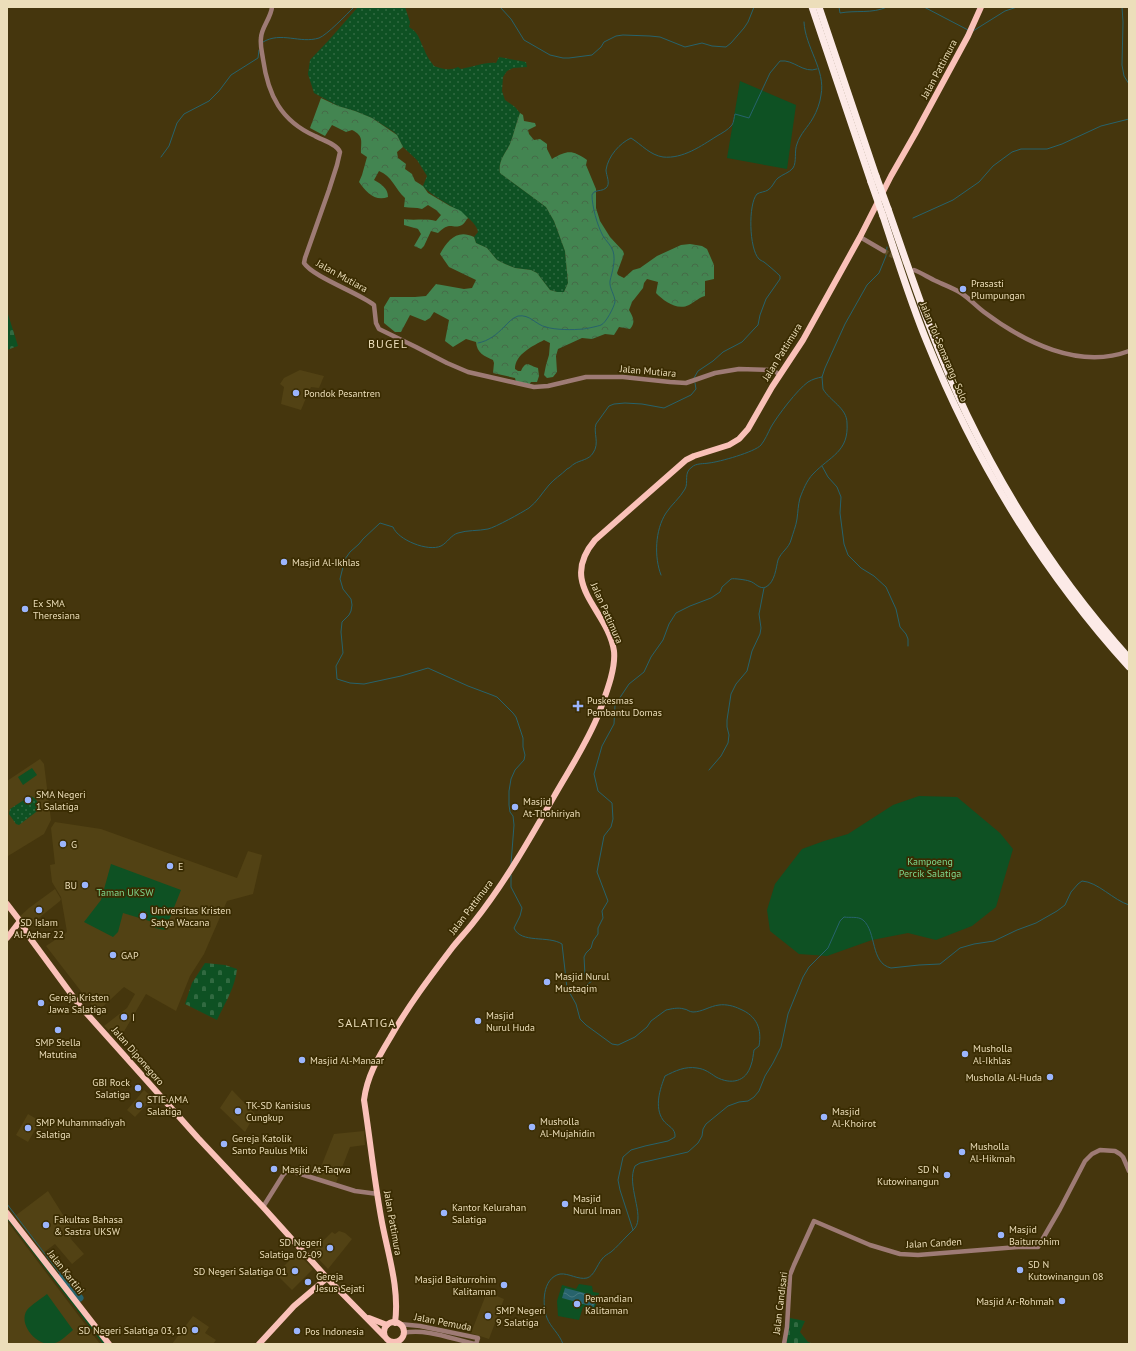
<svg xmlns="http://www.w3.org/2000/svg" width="1136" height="1351" font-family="'PT Sans',sans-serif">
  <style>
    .built { fill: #524214 }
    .grass { fill: url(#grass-dots) }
    .forest { fill: url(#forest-crowns) }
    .cemetery { fill: url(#cemetery-stones) }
    .green { fill: #0e5123 }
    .water { fill: url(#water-waves) }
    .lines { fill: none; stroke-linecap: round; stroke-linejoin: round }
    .stream { stroke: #27636c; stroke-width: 1 }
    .river { stroke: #27636c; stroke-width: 7 }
    .minor-tunnel { stroke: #5e4f27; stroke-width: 4.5; stroke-dasharray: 4.5 2; stroke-linecap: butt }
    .minor { stroke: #9e7b75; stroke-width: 4.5 }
    .major { stroke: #fac1b8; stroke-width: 6 }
    .highway { stroke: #fceae7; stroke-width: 7 }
    .highway-bridge { stroke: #fceae7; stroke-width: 7 }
    .poi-dot { fill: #9bb5fd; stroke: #3a2c02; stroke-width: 1.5 }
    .labels { text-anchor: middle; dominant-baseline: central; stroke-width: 3.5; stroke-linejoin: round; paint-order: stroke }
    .street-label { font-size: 10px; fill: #ecdeba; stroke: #3a2c02 }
    .poi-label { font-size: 10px; fill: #ecdeba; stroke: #3a2c02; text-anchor: start }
    .park-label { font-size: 10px; fill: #7ed88f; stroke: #3a2c02 }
    .quarter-label { font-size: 12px; letter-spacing: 1px; fill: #ecdeba; stroke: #3a2c02 }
  </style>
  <defs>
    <pattern id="grass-dots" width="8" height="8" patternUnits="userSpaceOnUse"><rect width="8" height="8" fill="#0e5123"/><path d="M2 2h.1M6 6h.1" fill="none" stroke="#316a41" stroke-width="1.8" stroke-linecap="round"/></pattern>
    <pattern id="forest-crowns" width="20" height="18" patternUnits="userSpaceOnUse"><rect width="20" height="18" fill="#438551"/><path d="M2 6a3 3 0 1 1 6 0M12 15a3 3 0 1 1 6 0" fill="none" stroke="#456b47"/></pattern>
    <pattern id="cemetery-stones" width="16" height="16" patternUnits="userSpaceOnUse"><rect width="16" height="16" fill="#0e5123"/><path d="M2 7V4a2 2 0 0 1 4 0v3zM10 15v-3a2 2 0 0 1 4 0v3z" fill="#316a41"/></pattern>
    <pattern id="water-waves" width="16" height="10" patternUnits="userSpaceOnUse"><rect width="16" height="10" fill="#27636c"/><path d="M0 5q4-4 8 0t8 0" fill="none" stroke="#46797f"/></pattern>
  </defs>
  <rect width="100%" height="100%" fill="#45360d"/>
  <g class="built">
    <polygon points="300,370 324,376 319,388 311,387 306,398 301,410 281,404 284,387 280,384 284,378"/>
    <polygon points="40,759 44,764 51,820 44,834 8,856 7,853 7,781"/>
    <polygon points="55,822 101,829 237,878 248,851 262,855 253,894 227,901 204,954 190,976 176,1011 146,994 119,1040 104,1026 127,1008 135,994 124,987 97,1012 46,946 67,932 61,897 52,882 50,865 55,864 51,828"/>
    <polygon points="55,889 61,899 60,901 25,929 17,919 29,908"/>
    <polygon points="144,1090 153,1098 135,1117 127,1110"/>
    <polygon points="232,1090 255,1114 245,1132 220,1108"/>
    <polygon points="28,1114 40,1121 28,1142 16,1135"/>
    <polygon points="364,1131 365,1145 350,1147 336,1183 317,1177 334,1134"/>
    <polygon points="48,1191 75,1234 70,1238 84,1254 72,1264 55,1244 43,1253 15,1216"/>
    <polygon points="7,1221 100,1344 7,1344"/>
    <polygon points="339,1231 345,1233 352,1239 328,1269 312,1252 332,1232 335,1234"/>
    <polygon points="297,1253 313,1269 292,1290 276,1274"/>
    <polygon points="487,1292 504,1299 489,1339 471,1333"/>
    <polygon points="193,1316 209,1327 205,1333 216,1340 213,1344 172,1344"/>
  </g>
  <g class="grass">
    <path d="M358,7h47l5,15 -1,5c10,6 10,12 15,22 2,6 6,12 10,17 8,3 16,5 24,1l3,2c12,-2 23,-7 35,-6l3,-6 27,5 1,5 -14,1 -6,3 -4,6 -1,14 3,9 10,7 5,6c-4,10 -6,21 -10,31 -5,10 -12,17 -10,29l46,34 8,14 11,30 3,32 -4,9h-7l-7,-2 -13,-17 -6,-3 -16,-2 -10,-4 -8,-4 -10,-12 -11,-5 -2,-6 4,-5c-2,-17 -44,-32 -55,-46l4,-10 -10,-16 -14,-13 -6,-12 -3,-3 -22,-14 -17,-7 -17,-5 -24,-13 -6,-19 2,-14 19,-20z"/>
    <path d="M30,796c6,1 9,8 10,13l-21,16 -3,-1 -7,-10 1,-5z"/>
  </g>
  <g class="forest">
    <path d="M321,98l17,8 17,5 17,7 25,17 6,12 -6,5 1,6 8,6 -1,5 7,5 3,7 8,5 5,7 22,13 11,5 7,7c-2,2 -4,6 -6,7 -10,5 -11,-5 -24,8l-7,-2 -7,15 -3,3 -7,-3 7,-12 -3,-5 -14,-4v-6c11,2 21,-1 32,2l5,-6 -5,-5 -8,-5 -6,4c-6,-2 -12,-1 -18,-2l1,-9c-10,-9 -13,-22 -26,-27l-5,9c7,4 14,8 14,17 -13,5 -22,-5 -29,-15l3,-7 5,-18 -6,-4c0,-12 3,-17 -9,-23l-6,2 -14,-7 -7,11 -15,-8z"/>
    <path d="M520,113l3,2 1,6 11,2 1,3 -8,4 1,4 5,6 6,-1 7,5v5l5,10c16,-9 20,-9 35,1l-1,5 10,24v19l4,13 10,16 13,14 1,3 -7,19 1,2 6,3 9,-8 7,-2 17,-12 24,-11 9,-1 12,2 5,3 7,16v14l-9,2v15c-7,2 -10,6 -16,9 -12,6 -25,-4 -33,-12l2,-11 -11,-3 -3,4 -1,5 -11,14 -3,8c4,7 7,12 1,19l-11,-2 -5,8 -9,-1 -13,5 -10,-1 -24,11 -2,7 1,16 -4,5 -6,1 -3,-3 2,-10 3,-10 1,-12 -6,-3c-11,6 -29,14 -29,29l3,2h3c5,-12 9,-5 17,-3l1,8 -2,6h-6l-2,3 -13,-3 -1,-4 -22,-5 1,-10 -1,-3c-9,-4 -16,-7 -17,-18l-10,-3 -13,8 -8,-6 4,-21 -15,-8 -4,6 -5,3 -15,-6 -9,17h-6l-11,-9v-16l6,-10h25l11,-1 10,-12 28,5 8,-1 4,-8 -27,-13 -9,-13c8,-14 17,-25 34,-17l2,6 11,5 10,12 8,4 10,4 16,2 6,3 13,17 7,2h7l4,-9 -3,-32 -11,-30 -8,-14 -46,-34c-2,-12 5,-19 10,-29 4,-10 6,-21 10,-31z"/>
  </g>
  <g class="cemetery">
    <polygon points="7,311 18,346 7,350"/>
    <path d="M205,963l20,2 12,4c-2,19 -12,34 -20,51l-32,-16 7,-21z"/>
    <polygon points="790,1318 805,1321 800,1332 808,1342 814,1344 786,1344"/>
  </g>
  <g class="green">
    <polygon points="740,81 796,105 787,169 727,158"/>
    <polygon points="32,768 37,775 23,785 18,777"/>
    <polygon points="919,796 957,797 1000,833 1013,849 996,907 972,926 936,940 908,933 872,940 827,956 799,954 770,931 767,910 775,884 802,849 824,841 848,834 893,805"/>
    <polygon points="111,864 181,890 165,930 155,928 156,923 123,913 118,932 113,937 84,922 101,900"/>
    <polygon points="11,1219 107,1344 103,1344 8,1220"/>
    <polygon points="579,1284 592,1286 593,1292 599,1293 595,1309 583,1307 579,1320 558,1316 557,1301 562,1285 576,1289"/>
    <path d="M47,1294l26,36c-5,4 -11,11 -18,13 -16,6 -38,-18 -28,-33 4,-5 15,-12 20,-16z"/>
  </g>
  <polygon class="water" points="565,1288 596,1296 594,1307 562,1298"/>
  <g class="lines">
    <g class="stream">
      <polyline points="500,7 511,19 524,40 550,55 563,58 569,58 592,55 601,47 604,42 616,36 623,35 650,36 660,37 685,47 702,43 712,46 726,47 731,43 744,28 748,22 754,7"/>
      <path d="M839,7l1,6c16,-3 32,1 47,-6"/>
      <polyline points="924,7 968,30"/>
      <polyline points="1122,7 1123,22 1122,65 1124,76 1129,84"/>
      <polyline points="973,31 1005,11 1017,7"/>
      <path d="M263,42c18,-11 37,2 56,-4 8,-3 28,-24 35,-31"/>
      <polyline points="161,157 169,146 177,123 184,114 209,101 219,91 231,75 258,58 259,50"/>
      <polyline points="913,218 953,200 979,182 993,166 1012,152 1021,149 1047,149 1062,144 1101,126 1129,119"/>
      <path d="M478,343c11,-2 19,-9 26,-16 4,-4 8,-9 14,-11 12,-2 18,9 28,11 9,3 27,3 37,2 2,0 16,-3 18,-4 5,-2 13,-18 14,-23 0,-7 -6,-14 -5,-21 2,-9 6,-20 3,-30 -2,-6 -7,-10 -10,-15 -6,-11 -11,-30 -11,-41l2,-3c4,-2 9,-1 12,-4 5,-4 0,-13 0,-18 2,-14 14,-27 25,-32 11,7 19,17 32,19 20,2 38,-11 54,-21 5,-3 11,-6 15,-11 2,-3 2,-8 3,-11l14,4 21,-45 10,-12c14,-2 23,13 37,8"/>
      <path d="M694,378l4,-7 15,-10 10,-9 19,-10 13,-14 3,-3 2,-10 6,-16 14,-20v-3c-5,-5 -11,-10 -16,-14 -2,-1 -4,-2 -5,-3 -10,-10 -11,-55 -2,-65 3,-2 8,-2 11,-4 5,-3 6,-9 10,-12 5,-4 11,-5 15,-10 4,-6 1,-17 4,-24 3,-10 11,-17 16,-26 4,-7 7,-15 8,-23 5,-25 -16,-48 -17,-73"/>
      <polyline points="822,466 828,477 837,487 841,497 840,513 844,544 848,555 861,568 874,576 886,587 896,609 900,627 906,634 908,639 908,646"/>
      <path d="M661,575c-7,-18 -6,-45 5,-62 5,-8 14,-15 19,-24 4,-7 -2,-16 7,-22 4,-4 12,-3 17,-4 10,-1 46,-11 52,-18 4,-5 7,-12 10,-18 7,-12 26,-37 37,-45 5,-3 9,-4 14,-5"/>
      <polyline points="709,770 721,756 728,743 729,735 727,727 727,720 731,694 736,684 747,671 752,651 760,634 761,628 759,614 764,588"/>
      <path d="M511,864l3,-39 -1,-9 -3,-4 -1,-7v-14l2,-12 4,-9 9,-10 1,-5 -2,-8v-9l-7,-21 -3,-4 -16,-16 -5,-2 -24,-9 -40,-18 -27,8 -37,8 -14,-1 -13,-4 -1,-13 7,-13 -2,-21 1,-10 7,-7 2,-4 1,-6 -1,-6 -8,-10 -3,-10 5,-20 5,-7 9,-8 4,-5 17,-16 13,4c5,13 35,25 48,19 6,-3 10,-11 17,-13 9,-3 20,-2 30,-4 8,-2 33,-16 41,-21 8,-6 13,-15 20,-23 5,-6 12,-10 18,-16 3,-1 5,-4 7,-5 6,-4 15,-4 19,-11 7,-10 0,-20 3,-29l13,-18 5,-2 11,-1 17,1 22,4 27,-13 5,-6 -1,-6"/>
      <path d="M511,875v12l11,21 -2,8 -6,12c7,16 34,7 48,16l5,44 9,16 4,15 6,6 26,19 6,1 17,-8 12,-10 4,-6 15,-11c5,-1 12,-3 18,-1 3,0 5,3 9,3 9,0 17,-6 26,-7 7,-1 15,1 21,4 17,7 22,20 19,37l-5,4c-1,5 -1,10 -3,15 -5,17 -20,20 -35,12 -6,-4 -11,-8 -19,-9 -12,-2 -22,3 -32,8 -5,13 -11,31 -2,44 4,6 13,8 12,17l-7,4 -23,5 -14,4 -8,7 -5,23 2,10 13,40"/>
      <path d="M570,993l11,-4 11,-8 -7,-6 -1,-18 2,-4 5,-5 2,-7 5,-7v-6l5,-10 -1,-7 6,-10 -11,-29 7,-36 7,-9 2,-8 -1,-16 -14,-12 -4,-17 8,-28 12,-22 1,-19 14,-21 15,-12 7,-15 12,-17 6,-16 7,-11 14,-7 21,-8 9,-6 2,-5 9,-8c2,-1 16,1 18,2 6,1 10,9 17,6 9,-5 10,-19 12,-27 3,-8 11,-12 13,-20 2,-7 5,-14 6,-21 1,-7 1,-14 3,-21 3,-8 7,-18 13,-24 17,-18 36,-22 34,-51 0,-15 -17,-22 -24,-34l-1,-12 3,-9 20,-44 22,-39 12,-12 7,-17 1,-9"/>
      <polyline points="7,1204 61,1275"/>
      <path d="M563,1344c-4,-11 -12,-16 -16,-26 -5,-13 -5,-40 13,-44 9,-1 18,6 27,4 7,-2 10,-13 15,-19 2,-3 6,-5 9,-7 6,-5 10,-10 15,-15 3,-3 6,-6 9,-9 10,-13 -9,-43 0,-62l5,-3 48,-11 10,-9 4,-7 1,-7 3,-5 22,-18 11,-4 9,-1 6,-4 5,-6 6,-15 8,-13 8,-16 7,-33 15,-37 6,-10 19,-19 12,-27 4,-4c6,1 14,-1 19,3 14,12 7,43 28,48l28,-3 21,-1 20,-16 14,-4 20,-3 23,-11 19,-7 21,-12 8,-6 6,-13 7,-8 4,-3c16,1 31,19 47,24"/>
    </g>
    <polyline class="river" points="62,1276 80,1298"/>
    <polyline class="minor-tunnel" points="884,251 908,265"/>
    <g class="minor">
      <path d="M272,7c-1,11 -11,21 -11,31 -1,7 1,14 2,21 5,36 18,62 52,77 7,4 22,8 25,16l-3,13 -8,25 -24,68 -1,5c9,14 55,30 70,42l2,18 3,6 37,18 31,16 21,9 57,13 9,2 14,-1 38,-9h37l47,5 16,1 29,-10 24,-4 34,1 7,5"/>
      <polyline points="860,237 884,251"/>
      <path d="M914,270c8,3 15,8 22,11 8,4 17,7 25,12 8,5 15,13 23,19 40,30 95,58 145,39"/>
      <polyline points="263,1207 283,1175 288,1170 355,1191 378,1194"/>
      <polyline points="399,1324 420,1326 478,1338 476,1344"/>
      <path d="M403,1333c23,-5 49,6 72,11"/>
      <polyline points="784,1344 787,1327 790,1275 794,1265 814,1221 870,1245 900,1254 918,1255 1018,1247 1038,1247 1060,1209 1085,1161 1092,1154 1100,1150 1115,1151 1120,1154 1123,1157 1129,1171"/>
    </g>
    <g class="major">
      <polyline points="7,904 20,921 30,938 80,1006 198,1138 263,1207 327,1278 384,1336"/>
      <polyline points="7,938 20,921"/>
      <polyline points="7,1213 109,1344"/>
      <polyline points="369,1318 387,1325"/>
      <circle cx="394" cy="1332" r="10"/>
      <path d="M395,1323c5,-36 -8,-71 -14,-106 -7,-39 -11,-78 -17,-117 3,-24 14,-42 26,-62 18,-32 40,-61 62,-90 7,-9 14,-16 21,-25 32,-40 58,-86 83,-130 15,-26 32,-52 43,-80 6,-17 17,-43 15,-62 -6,-42 -57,-66 -19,-111l91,-80 8,-4 35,-11 10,-6 9,-10 24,-42 31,-47 57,-103 31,-61 24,-42 53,-98 13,-29"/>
      <polyline points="259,1344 294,1306 327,1278"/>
    </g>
    <g class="highway">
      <polyline points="812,7 871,182"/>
      <polyline points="819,7 876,176"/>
      <path d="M888,209c24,69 47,139 79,206 42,87 97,171 162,243"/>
      <path d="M883,216c14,42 27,85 44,126 48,119 116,230 202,325"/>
    </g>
    <g class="highway-bridge">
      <polyline points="876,176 888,209"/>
      <polyline points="871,182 883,216"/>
    </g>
  </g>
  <g class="poi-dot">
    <circle cx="963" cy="289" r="4"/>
    <circle cx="296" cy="393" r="4"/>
    <circle cx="284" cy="562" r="4"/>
    <circle cx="25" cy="609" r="4"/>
    <path d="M576 700h4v4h4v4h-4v4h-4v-4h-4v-4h4z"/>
    <circle cx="28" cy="800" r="4"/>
    <circle cx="515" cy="807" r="4"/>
    <circle cx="63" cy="844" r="4"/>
    <circle cx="170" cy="866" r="4"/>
    <circle cx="85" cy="885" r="4"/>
    <circle cx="39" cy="910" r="4"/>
    <circle cx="143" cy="916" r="4"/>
    <circle cx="113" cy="955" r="4"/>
    <circle cx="547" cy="982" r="4"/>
    <circle cx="41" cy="1003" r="4"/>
    <circle cx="124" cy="1017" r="4"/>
    <circle cx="478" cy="1021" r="4"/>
    <circle cx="58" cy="1030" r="4"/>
    <circle cx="965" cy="1054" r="4"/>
    <circle cx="302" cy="1060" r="4"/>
    <circle cx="1050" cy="1077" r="4"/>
    <circle cx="138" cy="1088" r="4"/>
    <circle cx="139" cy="1105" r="4"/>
    <circle cx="238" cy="1111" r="4"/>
    <circle cx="824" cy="1117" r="4"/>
    <circle cx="532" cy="1127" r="4"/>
    <circle cx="28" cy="1128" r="4"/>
    <circle cx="224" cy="1144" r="4"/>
    <circle cx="962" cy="1152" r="4"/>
    <circle cx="274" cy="1169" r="4"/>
    <circle cx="947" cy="1175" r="4"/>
    <circle cx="565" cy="1204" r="4"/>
    <circle cx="444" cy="1213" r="4"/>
    <circle cx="46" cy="1225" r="4"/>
    <circle cx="1001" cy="1235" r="4"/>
    <circle cx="330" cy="1248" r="4"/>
    <circle cx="1020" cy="1270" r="4"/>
    <circle cx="295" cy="1271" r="4"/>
    <circle cx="308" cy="1282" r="4"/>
    <circle cx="504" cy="1285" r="4"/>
    <circle cx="1062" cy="1301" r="4"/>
    <circle cx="577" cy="1304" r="4"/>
    <circle cx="488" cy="1316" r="4"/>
    <circle cx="195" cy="1330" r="4"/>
    <circle cx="297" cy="1331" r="4"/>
  </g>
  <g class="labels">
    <g class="street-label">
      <text transform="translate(939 69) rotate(-62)">Jalan Pattimura</text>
      <text transform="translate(342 276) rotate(29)">Jalan Mutiara</text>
      <text transform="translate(782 352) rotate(-58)">Jalan Pattimura</text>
      <text transform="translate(944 352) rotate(67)">Jalan Tol Semarang–Solo</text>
      <text transform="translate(648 371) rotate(5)">Jalan Mutiara</text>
      <text transform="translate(607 613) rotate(66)">Jalan Pattimura</text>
      <text transform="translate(471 907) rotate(-53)">Jalan Pattimura</text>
      <text transform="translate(138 1056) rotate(49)">Jalan Diponegoro</text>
      <text transform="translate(393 1223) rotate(80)">Jalan Pattimura</text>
      <text transform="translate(934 1243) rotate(-3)">Jalan Canden</text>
      <text transform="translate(66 1272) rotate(52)">Jalan Kartini</text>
      <text transform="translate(780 1303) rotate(-83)">Jalan Candisari</text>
      <text transform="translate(443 1322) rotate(11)">Jalan Pemuda</text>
    </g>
    <g class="poi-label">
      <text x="971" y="283">Prasasti<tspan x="971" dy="12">Plumpungan</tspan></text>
      <text x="304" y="393">Pondok Pesantren</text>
      <text x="292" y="562">Masjid Al-Ikhlas</text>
      <text x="33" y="603">Ex SMA<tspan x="33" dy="12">Theresiana</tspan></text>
      <text x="587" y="700">Puskesmas<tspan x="587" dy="12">Pembantu Domas</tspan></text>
      <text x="36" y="794">SMA Negeri<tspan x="36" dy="12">1 Salatiga</tspan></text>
      <text x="523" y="801">Masjid<tspan x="523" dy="12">At-Thohiriyah</tspan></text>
      <text x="71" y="844">G</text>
      <text x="178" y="866">E</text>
      <text x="77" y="885" text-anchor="end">BU</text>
      <text x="151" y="910">Universitas Kristen<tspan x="151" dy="12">Satya Wacana</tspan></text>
      <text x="39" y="922" text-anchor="middle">SD Islam<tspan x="39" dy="12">Al-Azhar 22</tspan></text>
      <text x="121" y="955">GAP</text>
      <text x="555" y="976">Masjid Nurul<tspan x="555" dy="12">Mustaqim</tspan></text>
      <text x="49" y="997">Gereja Kristen<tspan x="49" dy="12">Jawa Salatiga</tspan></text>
      <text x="486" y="1015">Masjid<tspan x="486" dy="12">Nurul Huda</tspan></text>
      <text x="132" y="1017">I</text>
      <text x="58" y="1042" text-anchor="middle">SMP Stella<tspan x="58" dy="12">Matutina</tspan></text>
      <text x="973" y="1048">Musholla<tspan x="973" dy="12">Al-Ikhlas</tspan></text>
      <text x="310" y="1060">Masjid Al-Manaar</text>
      <text x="1042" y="1077" text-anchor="end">Musholla Al-Huda</text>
      <text x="130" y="1082" text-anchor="end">GBI Rock<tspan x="130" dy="12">Salatiga</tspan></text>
      <text x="147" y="1099">STIE AMA<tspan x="147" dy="12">Salatiga</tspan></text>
      <text x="246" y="1105">TK-SD Kanisius<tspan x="246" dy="12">Cungkup</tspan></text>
      <text x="832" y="1111">Masjid<tspan x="832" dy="12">Al-Khoirot</tspan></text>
      <text x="540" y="1121">Musholla<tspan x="540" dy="12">Al-Mujahidin</tspan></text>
      <text x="36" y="1122">SMP Muhammadiyah<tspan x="36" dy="12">Salatiga</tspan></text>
      <text x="232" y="1138">Gereja Katolik<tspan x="232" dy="12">Santo Paulus Miki</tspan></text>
      <text x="970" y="1146">Musholla<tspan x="970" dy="12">Al-Hikmah</tspan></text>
      <text x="282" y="1169">Masjid At-Taqwa</text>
      <text x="939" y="1169" text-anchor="end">SD N<tspan x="939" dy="12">Kutowinangun</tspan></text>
      <text x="573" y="1198">Masjid<tspan x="573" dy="12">Nurul Iman</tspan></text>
      <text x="452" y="1207">Kantor Kelurahan<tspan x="452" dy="12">Salatiga</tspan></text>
      <text x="54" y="1219">Fakultas Bahasa<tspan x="54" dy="12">&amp; Sastra UKSW</tspan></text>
      <text x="1009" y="1229">Masjid<tspan x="1009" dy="12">Baiturrohim</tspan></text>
      <text x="322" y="1242" text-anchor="end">SD Negeri<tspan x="322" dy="12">Salatiga 02-09</tspan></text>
      <text x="1028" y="1264">SD N<tspan x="1028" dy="12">Kutowinangun 08</tspan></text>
      <text x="287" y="1271" text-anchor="end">SD Negeri Salatiga 01</text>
      <text x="316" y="1276">Gereja<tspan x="316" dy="12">Jesus Sejati</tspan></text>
      <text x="496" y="1279" text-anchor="end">Masjid Baiturrohim<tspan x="496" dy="12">Kalitaman</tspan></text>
      <text x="585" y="1298">Pemandian<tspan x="585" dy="12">Kalitaman</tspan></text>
      <text x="1054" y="1301" text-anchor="end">Masjid Ar-Rohmah</text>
      <text x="496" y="1310">SMP Negeri<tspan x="496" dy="12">9 Salatiga</tspan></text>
      <text x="187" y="1330" text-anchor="end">SD Negeri Salatiga 03, 10</text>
      <text x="305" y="1331">Pos Indonesia</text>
    </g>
    <g class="park-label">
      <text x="930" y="861">Kampoeng<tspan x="930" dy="12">Percik Salatiga</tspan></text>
      <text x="125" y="892">Taman UKSW</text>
    </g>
    <g class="quarter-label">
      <text x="388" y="343">BUGEL</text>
      <text x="367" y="1022">SALATIGA</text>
    </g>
  </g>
  <rect width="1136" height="1351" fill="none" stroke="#ecdeba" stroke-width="16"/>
</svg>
